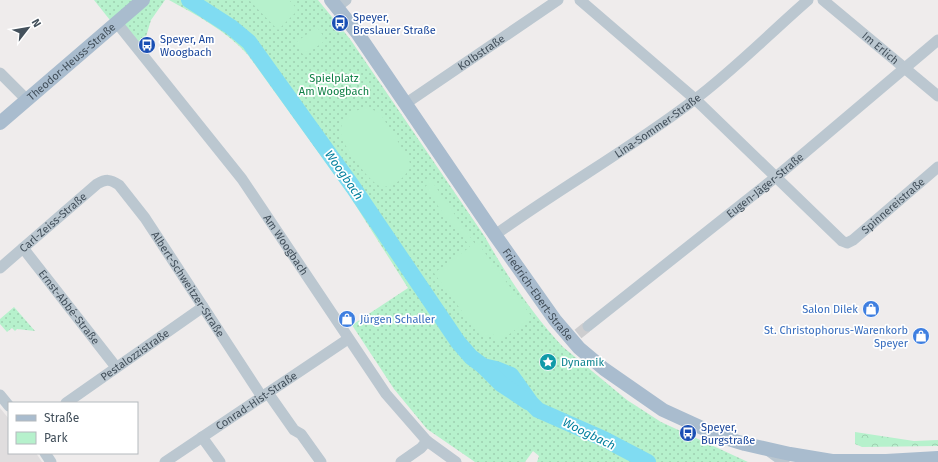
<svg xmlns="http://www.w3.org/2000/svg" width="938" height="462" font-family="'Fira Sans',sans-serif">
  <style>
    .education { fill: #e0ddde }
    .green { fill: url(#green-dots) }
    .forest { fill: url(#forest-crowns) }
    .pitch { fill: #b6f1cc }
    .lines { fill: none; stroke-linecap: round; stroke-linejoin: round }
    .river { stroke: #80dcf2; stroke-width: 16 }
    .minor-tunnel { stroke: #cdcdcf; stroke-width: 11; stroke-dasharray: 11 5.5; stroke-linecap: butt }
    .minor { stroke: #bbc7d0; stroke-width: 11 }
    .major { stroke: #a9bcce; stroke-width: 14 }
    .labels { text-anchor: middle; dominant-baseline: central; stroke-width: 3.5; stroke-linejoin: round; paint-order: stroke }
    .transit-label { font-size: 11px; fill: #164399; stroke: #fff; text-anchor: start }
    .street-label { font-size: 11px; fill: #43505b; stroke: #fff }
    .park-label { font-size: 11px; fill: #108046; stroke: #fff }
    .shop-label { font-size: 11px; fill: #366cbe; stroke: #fff; text-anchor: end }
    .culture-label { font-size: 11px; fill: #0d838f; stroke: #fff; text-anchor: start }
    .water-label { font-size: 12px; font-style: italic; fill: #04819f; stroke: #fff }
  </style>
  <defs>
    <pattern id="green-dots" width="8" height="8" patternUnits="userSpaceOnUse"><rect width="8" height="8" fill="#b6f1cc"/><path d="M2 2h.1M6 6h.1" fill="none" stroke="#9ed0b1" stroke-width="1.8" stroke-linecap="round"/></pattern>
    <pattern id="forest-crowns" width="20" height="18" patternUnits="userSpaceOnUse"><rect width="20" height="18" fill="#b6f1cc"/><path d="M2 6a3 3 0 1 1 6 0M12 15a3 3 0 1 1 6 0" fill="none" stroke="#9ed0b1"/></pattern>
  </defs>
  <rect width="100%" height="100%" fill="#efecec"/>
  <polygon class="education" points="0,408 9,419 9,453 36,453 42,462 0,462"/>
  <g class="green">
    <polygon points="94,0 165,0 151,20 145,40 133,49"/>
    <path d="M169,0h149l32,39 135,198c22,39 47,77 78,110l64,53 34,22 87,40h-211l2,-6 -6,-5 -8,11h-50l-48,-33 -33,-40 -42,-64 56,-37 -59,-93 -101,-140c-23,-25 -50,-39 -79,-55z"/>
    <polygon points="14,307 35,331 17,329 15,331 12,328 7,332 0,324 0,319"/>
  </g>
  <polygon class="forest" points="855,432 914,441 938,440 938,446 862,447 855,444"/>
  <g class="pitch">
    <polygon points="249,0 289,0 298,10 278,30"/>
    <polygon points="317,27 326,40 304,56 295,43"/>
    <path d="M361,109h10l9,4 27,43c1,2 3,6 3,8 -1,12 -19,26 -30,22 -11,-4 -34,-37 -38,-48 -2,-5 -1,-10 0,-15l10,-11z"/>
    <polygon points="429,177 475,244 477,242 532,317 499,342 492,333 484,338 477,332 434,273 470,247 454,224 451,225 425,187 427,185 424,181"/>
  </g>
  <g class="lines">
    <g class="river">
      <polyline points="189,0 231,27 249,42 353,187 458,342 471,357 483,366 496,369 511,375 531,403 538,410 604,439 648,462"/>
      <polyline points="483,366 501,384 528,402"/>
    </g>
    <polyline class="minor-tunnel" points="578,334 588,326"/>
    <g class="minor">
      <path id="s1" d="M580,0l115,99 147,142 5,2 6,-3 85,-73"/>
      <path id="s2" d="M823,0l115,96"/>
      <polyline points="337,7 346,0"/>
      <path id="s3" d="M117,23l125,156 144,215 41,47 29,21"/>
      <polyline points="0,73 27,100"/>
      <path id="s4" d="M405,104l153,-104"/>
      <path id="s5" d="M495,235c65,-47 135,-86 199,-135 40,-30 76,-67 114,-100"/>
      <path id="s6" d="M23,248l93,119"/>
      <path id="s7" d="M0,268l97,-84c9,-5 13,-5 22,1l26,33 117,179"/>
      <path id="s8" d="M588,326l188,-149 162,-137"/>
      <polyline points="268,393 294,430 301,434 321,462"/>
      <polyline points="0,395 9,406"/>
      <path id="s9" d="M66,403l137,-96"/>
      <polyline points="202,437 220,462"/>
      <polyline points="769,451 784,462"/>
      <polyline points="45,453 51,462"/>
      <path id="s10" d="M165,462l183,-123"/>
      <polyline points="401,462 421,448 427,441"/>
    </g>
    <g class="major">
      <path id="s11" d="M331,0l27,34 137,201 60,85 24,28 25,21 59,41 59,27 23,7 45,10 42,7h54l52,-3"/>
      <path id="s12" d="M0,123l143,-123"/>
    </g>
  </g>
  <defs>
    <g id="bus-disc" transform="scale(0.9)"><circle r="9.5" fill="#1a4fb4" stroke="#fff"/><path d="M-5-6H5V4H4V6H2V4H-2V6H-4V4H-5ZM-3.5-4V0h7V-4ZM-3.5 1.2v1.5H-2V1.2ZM2 1.2v1.5H3.5V1.2Z" fill="#fff"/></g>
    <g id="shop-disc" transform="scale(0.9)"><circle r="9.5" fill="#3f7fe0" stroke="#fff"/><path d="M-5-2.5h2.3a2.7 3.5 0 0 1 5.4 0H5L5.5 6h-11ZM-1.5-2.5h3a1.5 2.3 0 0 0-3 0Z" fill="#fff"/></g>
    <g id="sight-disc" transform="scale(0.9)"><circle r="9.5" fill="#0f9aa8" stroke="#fff"/><path d="M0-6L1.8-2.2L6-1.7L2.9 1.2L3.7 5.4L0 3.3L-3.7 5.4L-2.9 1.2L-6-1.7L-1.8-2.2Z" fill="#fff"/></g>
  </defs>
  <g fill-rule="evenodd">
    <use href="#bus-disc" x="340" y="23"/>
    <use href="#bus-disc" x="147" y="45"/>
    <use href="#shop-disc" x="871" y="309"/>
    <use href="#shop-disc" x="347" y="319"/>
    <use href="#shop-disc" x="921" y="336"/>
    <use href="#sight-disc" x="548" y="362"/>
    <use href="#bus-disc" x="688" y="433"/>
  </g>
  <g class="labels">
    <g class="transit-label">
      <text x="353" y="17">Speyer,<tspan x="353" dy="13">Breslauer Straße</tspan></text>
      <text x="160" y="39">Speyer, Am<tspan x="160" dy="13">Woogbach</tspan></text>
      <text x="701" y="427">Speyer,<tspan x="701" dy="13">Burgstraße</tspan></text>
    </g>
    <g class="street-label">
      <text stroke="none"><textPath href="#s2" startOffset="75">Im Erlich</textPath></text>
      <text stroke="none"><textPath href="#s4" startOffset="92">Kolbstraße</textPath></text>
      <text stroke="none"><textPath href="#s12" startOffset="94">Theodor-Heuss-Straße</textPath></text>
      <text stroke="none"><textPath href="#s5" startOffset="196">Lina-Sommer-Straße</textPath></text>
      <text stroke="none"><textPath href="#s8" startOffset="226">Eugen-Jäger-Straße</textPath></text>
      <text stroke="none"><textPath href="#s1" startOffset="421">Spinnereistraße</textPath></text>
      <text stroke="none"><textPath href="#s7" startOffset="70">Carl-Zeiss-Straße</textPath></text>
      <text stroke="none"><textPath href="#s3" startOffset="279">Am Woogbach</textPath></text>
      <text stroke="none"><textPath href="#s7" startOffset="273">Albert-Schweitzer-Straße</textPath></text>
      <text stroke="none"><textPath href="#s11" startOffset="360">Friedrich-Ebert-Straße</textPath></text>
      <text stroke="none"><textPath href="#s6" startOffset="75">Ernst-Abbé-Straße</textPath></text>
      <text stroke="none"><textPath href="#s9" startOffset="84">Pestalozzistraße</textPath></text>
      <text stroke="none"><textPath href="#s10" startOffset="110">Conrad-Hist-Straße</textPath></text>
    </g>
    <g class="park-label">
      <text x="334" y="78">Spielplatz<tspan x="334" dy="13">Am Woogbach</tspan></text>
    </g>
    <g class="shop-label">
      <text x="858" y="309">Salon Dilek</text>
      <text x="360" y="319" text-anchor="start">Jürgen Schaller</text>
      <text x="908" y="330">St. Christophorus-Warenkorb<tspan x="908" dy="13">Speyer</tspan></text>
    </g>
    <g class="culture-label">
      <text x="561" y="362">Dynamik</text>
    </g>
    <g class="water-label">
      <text transform="translate(344 175) rotate(55)">Woogbach</text>
      <text transform="translate(589 434) rotate(26)">Woogbach</text>
    </g>
  </g>
  <rect x="8" y="402" width="130" height="52" fill="#ffffff" stroke="#b4b9bd"/>
  <rect x="16" y="415" width="20" height="6" fill="#a9bcce" stroke="#b4b9bd"/>
  <text x="44" y="422" font-size="12" fill="#43505b">Straße</text>
  <rect x="16" y="432" width="20" height="12" fill="#b6f1cc" stroke="#b4b9bd"/>
  <text x="44" y="442" font-size="12" fill="#43505b">Park</text>
  <g transform="translate(28 28) rotate(59)" stroke="#ffffff" stroke-width="3" paint-order="stroke">
  <path d="M0-3L7 15L0 10L-7 15Z" fill="#43505b"/>
  <text y="-6" font-size="11" font-weight="bold" text-anchor="middle" fill="#43505b">N</text>
  </g>
</svg>
